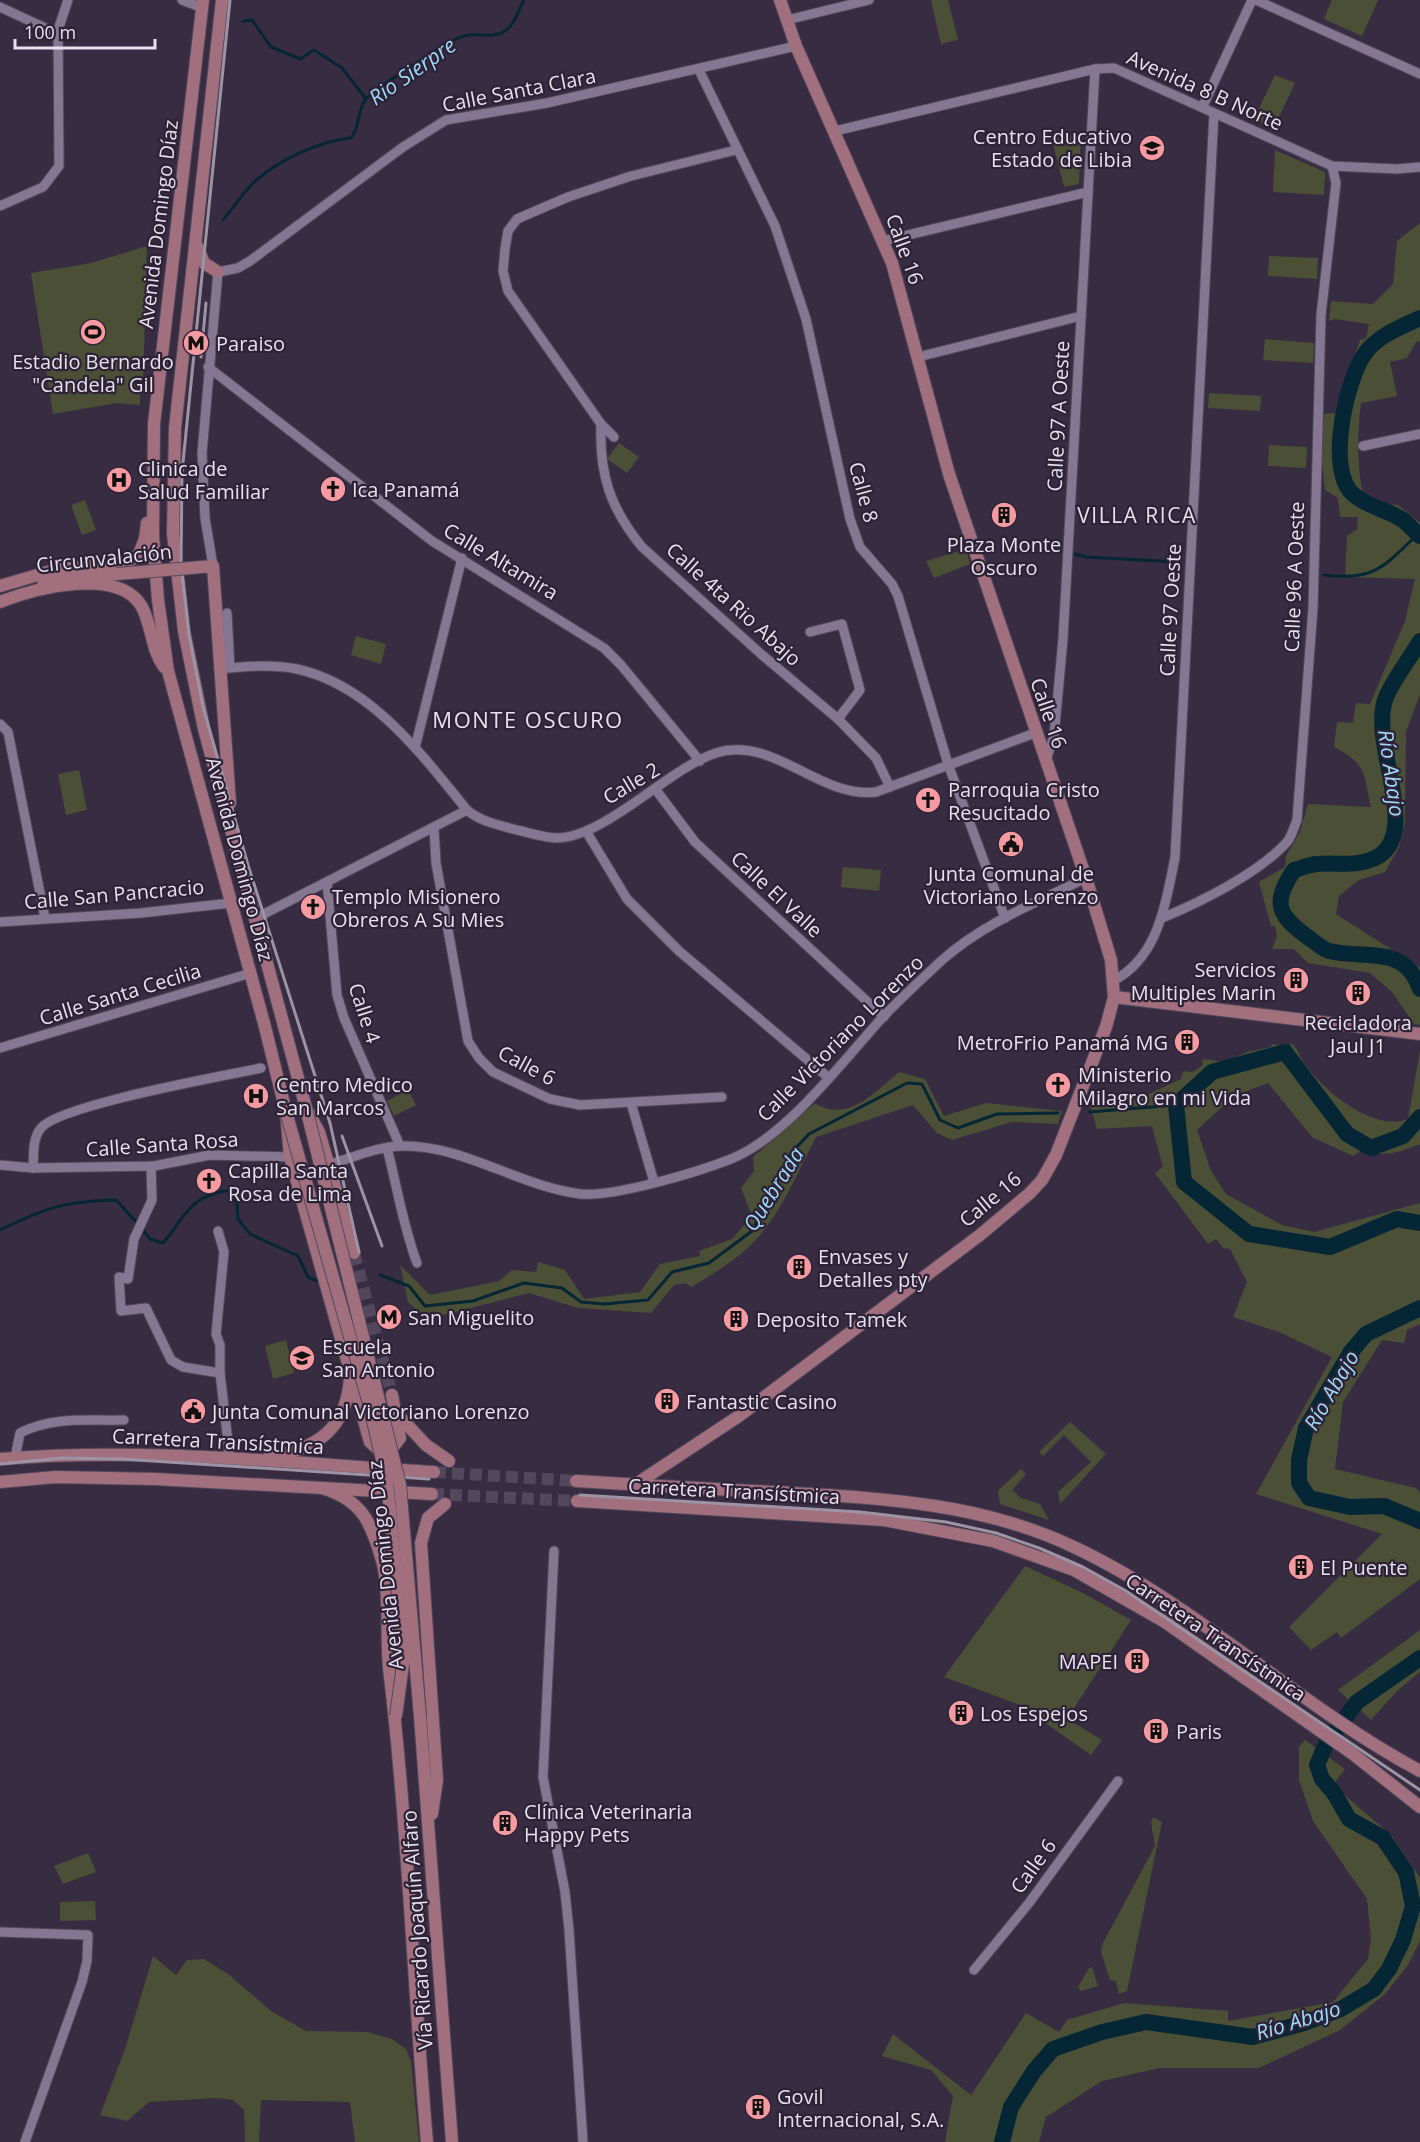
<svg xmlns="http://www.w3.org/2000/svg" width="1420" height="2142" font-family="'Open Sans',sans-serif">
  <style>
    .green { fill: #4b4f36 }
    .lines { fill: none; stroke-linecap: round; stroke-linejoin: round }
    .stream { stroke: #052635; stroke-width: 3 }
    .river { stroke: #052635; stroke-width: 16 }
    .major-tunnel { stroke: #52475c; stroke-width: 12; stroke-dasharray: 12 6; stroke-linecap: butt }
    .minor-casing { stroke: #53495b; stroke-width: 11 }
    .major-casing { stroke: #53495b; stroke-width: 14 }
    .minor { stroke: #857791; stroke-width: 9 }
    .major { stroke: #a26f7e; stroke-width: 12 }
    .rail { stroke: #9c93a4; stroke-width: 3 }
    .major-bridge-casing { stroke: #53495b; stroke-width: 14; stroke-linecap: butt }
    .major-bridge { stroke: #a26f7e; stroke-width: 12 }
    .labels { text-anchor: middle; dominant-baseline: central; stroke-width: 4.5; stroke-linejoin: round; paint-order: stroke }
    .street-label { font-size: 20px; fill: #e7e0ee; stroke: #2e2237 }
    .poi-label { font-size: 20px; fill: #e7e0ee; stroke: #2e2237; text-anchor: start }
    .water-label { font-size: 21px; font-style: italic; fill: #9ddaf9; stroke: #2e2237 }
    .neighbourhood-label { font-size: 21px; letter-spacing: 1.5px; fill: #e7e0ee; stroke: #2e2237 }
    .quarter-label { font-size: 22px; letter-spacing: 1.5px; fill: #e7e0ee; stroke: #2e2237 }
  </style>
  <rect width="100%" height="100%" fill="#382c42"/>
  <g class="green">
    <polygon points="931,0 948,0 958,40 941,44"/>
    <polygon points="1332,0 1378,0 1362,36 1324,19"/>
    <polygon points="1275,75 1295,83 1274,128 1254,119"/>
    <polygon points="1081,133 1079,184 1064,187 1052,140"/>
    <polygon points="1275,150 1325,172 1324,195 1273,192"/>
    <path d="M1420,223v118l-4,1 -9,16 -17,4 7,34 -36,7c-4,33 -4,61 2,93l15,8 20,1 22,18v171l-14,38 -1,90 -6,25 -14,25 -26,8 -20,16 -3,18 84,54v57l-6,-1 -22,-32 -22,-19 -62,-10 -14,-14h-22l5,-13 -2,-10h-4l-12,-44 26,-15 1,-11 14,-24 8,-28 63,3c-8,-34 -3,-42 -37,-60l3,-25 16,1 3,-20 14,1 35,-83 10,-42 -70,-2 2,-41 10,-7 1,-12h-18l-2,-19 -13,-8 -4,-33 3,-43 11,-1 25,-73 6,-2 3,-14 -34,-5 -6,2 2,-20 42,3 20,-20 4,-43z"/>
    <polygon points="147,246 143,390 140,391 140,405 117,403 53,414 31,273 91,263"/>
    <polygon points="1269,256 1318,258 1317,279 1268,276"/>
    <polygon points="1265,339 1314,343 1313,363 1263,360"/>
    <polygon points="1209,393 1261,396 1260,411 1208,408"/>
    <polygon points="619,443 639,457 627,473 607,459"/>
    <polygon points="1269,445 1307,447 1306,468 1268,466"/>
    <polygon points="85,500 96,530 82,535 71,505"/>
    <polygon points="966,549 970,564 934,578 926,561"/>
    <polygon points="356,636 386,644 381,664 351,655"/>
    <polygon points="79,770 87,810 66,815 58,774"/>
    <polygon points="843,867 881,870 879,891 841,887"/>
    <path d="M1291,1043c9,7 8,15 15,23 20,26 67,66 102,53l12,-69v94c-20,8 -35,14 -57,6l-10,6 -41,-19 -44,-54 -34,13 -37,34 14,41 15,23 56,31 32,7 106,-29v121l-13,6 -3,13 -22,-3 -39,62 -8,67 81,19 4,5v86l-79,59 -4,-6 -26,18 -22,-23 93,-93 -126,-40 76,-137 -53,-25 -46,-15 14,-35 -17,-33 -7,-1 -7,-9 -8,5 -53,-71 8,-6 -11,-41 -55,3 -7,-24 46,-5 45,-21 2,-8 9,1 10,-6 1,-7 21,3 23,-10 24,-5 1,-3 18,2z"/>
    <path d="M899,1072l26,7 19,37 42,-13 76,8 -4,13 -46,-2 -60,18 -15,-7 -24,-28 -97,32c-17,33 -32,69 -55,97 -19,23 -45,38 -70,53l-5,-4 -12,2 -23,28 -73,-5 -49,-15 -101,26 -20,-17 -8,-37 30,30 69,-14 13,-11 24,2 2,-10 27,8 19,29 56,-7 20,-28 40,-8 -1,-5 33,-12 20,-23 -11,-28 13,-17 -1,-14 62,-54c32,21 60,-11 84,-31z"/>
    <polygon points="408,1090 416,1105 394,1116 387,1101"/>
    <polygon points="286,1340 294,1373 273,1379 265,1346"/>
    <polygon points="1070,1422 1106,1454 1060,1504 1058,1492 1091,1462 1064,1435 1043,1456 1039,1452"/>
    <polygon points="1021,1469 1026,1474 1012,1490 1021,1498 1040,1504 1049,1520 1000,1504 998,1491"/>
    <polygon points="1025,1566 1083,1593 1131,1620 1067,1719 1102,1740 1091,1755 1020,1705 944,1677"/>
    <polygon points="1420,1630 1420,1672 1398,1690 1371,1720 1338,1690"/>
    <polygon points="1305,1740 1345,1769 1333,1785 1392,1836 1420,1878 1420,1941 1408,1965 1385,1994 1340,2030 1259,2068 1160,2068 1102,2081 1046,2117 1039,2142 945,2142 953,2096 931,2070 882,2056 893,2034 971,2095 1026,2013 1059,2032 1067,2020 1124,2003 1228,2011 1228,2021 1333,2002 1368,1959 1371,1938 1367,1899 1313,1821 1299,1780 1299,1747"/>
    <polygon points="1153,1817 1162,1822 1127,1991 1119,1994 1116,1981 1110,1980 1101,1952 1102,1945 1155,1846 1151,1822"/>
    <polygon points="88,1853 96,1872 63,1884 54,1866"/>
    <polygon points="95,1901 96,1920 60,1921 60,1902"/>
    <polygon points="153,1956 176,1975 187,1960 204,1959 228,1974 271,2011 306,2031 367,2032 392,2039 406,2049 411,2061 419,2142 355,2142 350,2102 261,2100 259,2142 245,2142 244,2110 233,2100 216,2098 149,2102 127,2121 100,2115 125,2049"/>
    <polygon points="1092,1967 1098,1986 1081,1991 1078,1987 1089,1968"/>
  </g>
  <g class="lines">
    <g class="stream">
      <polyline points="243,21 252,20 271,47 300,59 314,50 342,68 366,99"/>
      <path d="M223,220c10,-12 19,-26 30,-37 23,-22 66,-42 98,-45 9,-11 6,-26 14,-38 8,-10 83,-59 96,-63 15,-6 30,3 44,-6 9,-5 14,-22 19,-31"/>
      <polyline points="1075,554 1086,557 1178,562"/>
      <path d="M1324,575c51,6 59,-8 94,-41"/>
      <polyline points="1089,1112 1176,1105"/>
      <path d="M142,1229l8,10 13,4c25,-30 25,-46 67,-53l7,13 1,16 12,15 48,22 10,21 11,5"/>
      <path d="M0,1230c45,-22 65,-29 116,-30l22,24"/>
      <polyline points="380,1275 409,1286 425,1306 473,1301 524,1283 562,1288 581,1302 604,1304 648,1300 672,1272 709,1263 752,1231 791,1153 809,1134 907,1083 922,1084 940,1120 958,1128 997,1114 1058,1113"/>
    </g>
    <g class="river">
      <path d="M1420,318c-19,9 -41,17 -54,34 -20,26 -41,120 -12,143 14,12 34,15 49,25 6,5 11,11 17,16"/>
      <path d="M1420,641c-9,16 -30,43 -35,59 -15,44 35,129 -6,156 -22,12 -40,6 -63,8 -7,1 -15,4 -22,6 -22,33 -17,45 15,68 6,4 13,11 20,13 36,9 75,-8 91,38"/>
      <polyline points="1420,1117 1403,1136 1371,1148 1347,1134 1285,1052 1212,1072 1176,1105 1184,1182 1249,1234 1330,1247 1397,1219 1420,1223"/>
      <polyline points="1420,1308 1366,1334 1350,1353 1306,1428 1299,1460 1299,1483 1309,1498 1350,1507 1384,1506 1420,1521"/>
      <polyline points="1002,2142 1011,2107 1034,2071 1053,2049 1102,2032 1146,2022 1253,2037 1304,2023 1341,2009 1374,1989 1389,1969 1403,1940 1413,1906 1406,1872 1383,1838 1349,1819 1334,1793 1322,1779 1317,1765 1326,1744 1357,1702 1420,1658"/>
    </g>
    <g class="major-tunnel">
      <polyline points="354,1253 392,1395"/>
      <polyline points="434,1472 576,1481"/>
      <polyline points="432,1494 577,1501"/>
    </g>
    <g class="minor-casing">
      <g id="minor">
        <polyline points="182,0 203,8"/>
        <polyline points="1256,0 1420,74"/>
        <polyline points="0,7 58,34"/>
        <polyline points="787,20 869,0"/>
        <polyline points="699,70 775,226 806,319 850,519 860,547 892,584 898,596 948,764 1005,918"/>
        <polyline points="1203,106 1252,0"/>
        <polyline points="835,131 1095,69 1114,68 1332,166 1397,169 1420,167"/>
        <polyline points="0,206 43,187 59,166 58,30 68,0"/>
        <polyline points="883,241 1088,192"/>
        <polyline points="918,357 1081,316"/>
        <polyline points="208,367 432,541 604,648 621,665 700,761"/>
        <path d="M601,424c-2,50 9,84 41,123l119,107 77,65 38,39 14,29"/>
        <polyline points="614,437 601,424 508,291 503,271 505,249 508,231 517,219 568,197 631,176 736,150"/>
        <polyline points="1363,446 1420,434"/>
        <polyline points="213,566 205,518 202,453 218,272 238,268 250,261 403,147 446,120 547,103 796,46"/>
        <polyline points="227,613 230,668"/>
        <polyline points="810,632 842,624 860,690 838,719"/>
        <path d="M219,669c25,-3 52,-5 78,0 74,16 125,86 170,141"/>
        <polyline points="0,724 8,732 45,918"/>
        <polyline points="415,748 462,558"/>
        <polyline points="1046,760 1054,736 1063,639 1095,69"/>
        <polyline points="656,790 695,842 884,1017"/>
        <polyline points="434,829 436,863 468,1041 479,1058 493,1072 550,1099 580,1105 722,1097"/>
        <polyline points="586,831 627,899 679,951 829,1078"/>
        <polyline points="327,882 337,995 344,1018 400,1146"/>
        <path d="M256,918l211,-108c14,12 32,15 50,20 13,3 27,8 40,8 49,-1 112,-70 159,-85 58,-18 103,46 160,39l159,-59"/>
        <path d="M1162,918c39,-16 97,-45 125,-76 5,-6 7,-15 10,-22l16,-212 8,-293 15,-132 -4,-17"/>
        <polyline points="0,922 141,913 231,903"/>
        <path d="M1113,981c46,-24 52,-77 62,-123l39,-745"/>
        <polyline points="0,1048 251,973"/>
        <polyline points="631,1103 654,1182"/>
        <path d="M387,1148c10,38 16,78 30,115"/>
        <polyline points="0,1165 33,1168 154,1166 210,1155 290,1157"/>
        <path d="M328,1165c24,-7 50,-19 75,-19 60,-1 118,41 178,48 34,3 117,-22 150,-35 55,-22 111,-97 151,-141 19,-20 39,-38 59,-57 41,-37 96,-59 145,-83"/>
        <polyline points="151,1166 152,1200 134,1239 128,1279 119,1277 121,1311 146,1308 171,1360 183,1367 220,1373"/>
        <path d="M33,1168c1,-14 -1,-29 8,-40 18,-23 183,-52 220,-60"/>
        <polyline points="218,1231 224,1252 216,1334 220,1345 220,1373 230,1459"/>
        <path d="M15,1458l5,-25c32,-17 69,-12 104,-13"/>
        <polyline points="554,1551 543,1777 565,1892 569,1930 583,2142"/>
        <polyline points="0,1932 88,1935 87,1961 82,1982 25,2142"/>
        <polyline points="974,1970 1029,1903 1118,1781"/>
      </g>
    </g>
    <g class="major-casing">
      <g id="major">
        <polyline points="203,0 154,424 153,536 158,600 168,671 265,1027 286,1112 290,1157 370,1442 378,1449 393,1447 400,1438 392,1395"/>
        <polyline points="222,0 175,428 173,534 184,631 204,729 306,1108 319,1132 354,1253"/>
        <polyline points="196,244 204,263 218,272"/>
        <polyline points="190,568 213,566 230,803"/>
        <polyline points="43,581 117,574"/>
        <polyline points="0,586 58,569 127,563 139,554 145,539 147,523"/>
        <path d="M0,602c36,-14 119,-36 142,5 10,19 9,42 22,60"/>
        <polyline points="1114,997 1420,1034"/>
        <polyline points="399,1416 426,1445 449,1461"/>
        <path d="M269,1457c48,-8 78,-28 81,-80"/>
        <path d="M0,1459c144,-12 290,4 434,13"/>
        <path d="M576,1481c66,4 132,8 198,11 104,6 207,10 302,56 122,58 224,159 344,223"/>
        <polyline points="0,1482 55,1477 155,1479 432,1494"/>
        <polyline points="636,1484 739,1416 980,1235 1030,1193 1042,1180 1056,1155 1106,1027 1114,997 1111,960 1086,878 949,474 892,263 796,46 780,0"/>
        <path d="M322,1488c41,12 50,36 61,76 7,29 3,73 6,104 19,157 24,316 38,474"/>
        <polyline points="577,1501 884,1520 993,1541 1074,1570 1165,1622 1353,1754 1420,1807"/>
        <polyline points="420,1716 452,2142"/>
        <polyline points="432,1814 437,1780 421,1543 428,1518 445,1504"/>
      </g>
    </g>
    <use href="#minor" class="minor"/>
    <use href="#major" class="major"/>
    <g class="rail">
      <polyline points="230,0 182,472 181,564 189,635 203,707 248,865 330,1123 359,1252"/>
      <polyline points="201,357 206,303"/>
      <polyline points="342,1136 382,1246"/>
      <polyline points="0,1464 62,1458 122,1459 429,1479"/>
      <polyline points="580,1495 860,1512 946,1522 996,1533 1039,1548 1083,1567 1126,1591 1420,1790"/>
    </g>
    <g class="major-bridge-casing">
      <g id="major-bridge">
        <polyline points="117,574 190,568"/>
        <polyline points="306,1108 400,1485 420,1716"/>
        <polyline points="286,1112 368,1400 387,1481 404,1657 396,1716"/>
      </g>
    </g>
    <use href="#major-bridge" class="major-bridge"/>
  </g>
  <defs>
    <g id="school-disc" transform="scale(1.35)"><circle r="9.5" fill="#f49aa0" stroke="#2e2237"/><path d="M0-5L7-2L0 1L-7-2ZM-4 1L0 2.5L4 1V4Q0 6-4 4Z" fill="#111"/></g>
    <g id="stadium-disc" transform="scale(1.35)"><circle r="9.5" fill="#f49aa0" stroke="#2e2237"/><path d="M0-5a6.5 5 0 1 0 0 10a6.5 5 0 1 0 0-10ZM-3.5-1.8h7v3.6h-7Z" fill="#111"/></g>
    <g id="metro-disc" transform="scale(1.35)"><circle r="9.5" fill="#f49aa0" stroke="#2e2237"/><path d="M-5.5 5V-5H-3L0 0L3-5H5.5V5H3V-.5L0 4L-3-.5V5Z" fill="#111"/></g>
    <g id="hospital-disc" transform="scale(1.35)"><circle r="9.5" fill="#f49aa0" stroke="#2e2237"/><path d="M-5-5h3v3.5h4V-5h3V5h-3V1.5h-4V5h-3Z" fill="#111"/></g>
    <g id="church-disc" transform="scale(1.35)"><circle r="9.5" fill="#f49aa0" stroke="#2e2237"/><path d="M-1.2-6h2.4v3.5h3.3v2.4h-3.3V6h-2.4V-.1h-3.3v-2.4h3.3Z" fill="#111"/></g>
    <g id="building-disc" transform="scale(1.35)"><circle r="9.5" fill="#f49aa0" stroke="#2e2237"/><path d="M-4-6H4V6H1V3H-1V6H-4ZM-2.5-4.3h1.7v1.8h-1.7ZM.8-4.3h1.7v1.8H.8ZM-2.5-1h1.7V.8h-1.7ZM.8-1h1.7V.8H.8Z" fill="#111"/></g>
    <g id="civic-disc" transform="scale(1.35)"><circle r="9.5" fill="#f49aa0" stroke="#2e2237"/><path d="M-.6-6.5H3V-4.5H.6V-3L4-1V1h2V6H-6V1h2V-1L-.6-3ZM-1.2 2.5V6h2.4V2.5Z" fill="#111"/></g>
  </defs>
  <g fill-rule="evenodd">
    <use href="#school-disc" x="1152" y="148"/>
    <use href="#stadium-disc" x="93" y="332"/>
    <use href="#metro-disc" x="196" y="343"/>
    <use href="#hospital-disc" x="119" y="480"/>
    <use href="#church-disc" x="333" y="489"/>
    <use href="#building-disc" x="1004" y="515"/>
    <use href="#church-disc" x="928" y="800"/>
    <use href="#civic-disc" x="1011" y="844"/>
    <use href="#church-disc" x="313" y="907"/>
    <use href="#building-disc" x="1296" y="980"/>
    <use href="#building-disc" x="1358" y="993"/>
    <use href="#building-disc" x="1187" y="1042"/>
    <use href="#church-disc" x="1058" y="1085"/>
    <use href="#hospital-disc" x="256" y="1096"/>
    <use href="#church-disc" x="209" y="1181"/>
    <use href="#building-disc" x="799" y="1267"/>
    <use href="#metro-disc" x="389" y="1317"/>
    <use href="#building-disc" x="736" y="1319"/>
    <use href="#school-disc" x="302" y="1358"/>
    <use href="#building-disc" x="667" y="1401"/>
    <use href="#civic-disc" x="193" y="1411"/>
    <use href="#building-disc" x="1301" y="1567"/>
    <use href="#building-disc" x="1137" y="1661"/>
    <use href="#building-disc" x="961" y="1713"/>
    <use href="#building-disc" x="1156" y="1731"/>
    <use href="#building-disc" x="505" y="1823"/>
    <use href="#building-disc" x="758" y="2107"/>
  </g>
  <g class="labels">
    <g class="street-label">
      <text transform="translate(519 90) rotate(-11)">Calle Santa Clara</text>
      <text transform="translate(1205 90) rotate(24)">Avenida 8 B Norte</text>
      <text transform="translate(158 224) rotate(-83)">Avenida Domingo Díaz</text>
      <text transform="translate(905 249) rotate(70)">Calle 16</text>
      <text transform="translate(1058 416) rotate(-87)">Calle 97 A Oeste</text>
      <text transform="translate(864 492) rotate(75)">Calle 8</text>
      <text transform="translate(104 558) rotate(-6)">Circunvalación</text>
      <text transform="translate(501 561) rotate(31)">Calle Altamira</text>
      <text transform="translate(1294 577) rotate(-88)">Calle 96 A Oeste</text>
      <text transform="translate(734 604) rotate(42)">Calle 4ta Rio Abajo</text>
      <text transform="translate(1170 610) rotate(-87)">Calle 97 Oeste</text>
      <text transform="translate(1049 713) rotate(71)">Calle 16</text>
      <text transform="translate(631 783) rotate(-31)">Calle 2</text>
      <text transform="translate(240 859) rotate(75)">Avenida Domingo Díaz</text>
      <text transform="translate(114 894) rotate(-5)">Calle San Pancracio</text>
      <text transform="translate(777 894) rotate(43)">Calle El Valle</text>
      <text transform="translate(120 994) rotate(-17)">Calle Santa Cecilia</text>
      <text transform="translate(365 1013) rotate(72)">Calle 4</text>
      <text transform="translate(840 1038) rotate(-45)">Calle Victoriano Lorenzo</text>
      <text transform="translate(527 1065) rotate(28)">Calle 6</text>
      <text transform="translate(162 1144) rotate(-4)">Calle Santa Rosa</text>
      <text transform="translate(990 1199) rotate(-40)">Calle 16</text>
      <text transform="translate(218 1441) rotate(3)">Carretera Transístmica</text>
      <text transform="translate(734 1491) rotate(3)">Carretera Transístmica</text>
      <text transform="translate(385 1565) rotate(-96)">Avenida Domingo Díaz</text>
      <text transform="translate(1216 1637) rotate(34)">Carretera Transístmica</text>
      <text transform="translate(1033 1866) rotate(-54)">Calle 6</text>
      <text transform="translate(417 1930) rotate(-94)">Vía Ricardo Joaquín Alfaro</text>
    </g>
    <g class="poi-label">
      <text x="1132" y="136" text-anchor="end">Centro Educativo<tspan x="1132" dy="23">Estado de Libia</tspan></text>
      <text x="216" y="343">Paraiso</text>
      <text x="93" y="361" text-anchor="middle">Estadio Bernardo<tspan x="93" dy="23">"Candela" Gil</tspan></text>
      <text x="138" y="468">Clinica de<tspan x="138" dy="23">Salud Familiar</tspan></text>
      <text x="352" y="489">Ica Panamá</text>
      <text x="1004" y="544" text-anchor="middle">Plaza Monte<tspan x="1004" dy="23">Oscuro</tspan></text>
      <text x="948" y="789">Parroquia Cristo<tspan x="948" dy="23">Resucitado</tspan></text>
      <text x="1011" y="873" text-anchor="middle">Junta Comunal de<tspan x="1011" dy="23">Victoriano Lorenzo</tspan></text>
      <text x="332" y="896">Templo Misionero<tspan x="332" dy="23">Obreros A Su Mies</tspan></text>
      <text x="1276" y="969" text-anchor="end">Servicios<tspan x="1276" dy="23">Multiples Marin</tspan></text>
      <text x="1358" y="1022" text-anchor="middle">Recicladora<tspan x="1358" dy="23">Jaul J1</tspan></text>
      <text x="1168" y="1042" text-anchor="end">MetroFrio Panamá MG</text>
      <text x="1078" y="1074">Ministerio<tspan x="1078" dy="23">Milagro en mi Vida</tspan></text>
      <text x="276" y="1084">Centro Medico<tspan x="276" dy="23">San Marcos</tspan></text>
      <text x="228" y="1170">Capilla Santa<tspan x="228" dy="23">Rosa de Lima</tspan></text>
      <text x="818" y="1256">Envases y<tspan x="818" dy="23">Detalles pty</tspan></text>
      <text x="408" y="1317">San Miguelito</text>
      <text x="756" y="1319">Deposito Tamek</text>
      <text x="322" y="1346">Escuela<tspan x="322" dy="23">San Antonio</tspan></text>
      <text x="686" y="1401">Fantastic Casino</text>
      <text x="212" y="1411">Junta Comunal Victoriano Lorenzo</text>
      <text x="1320" y="1567">El Puente</text>
      <text x="1118" y="1661" text-anchor="end">MAPEI</text>
      <text x="980" y="1713">Los Espejos</text>
      <text x="1176" y="1731">Paris</text>
      <text x="524" y="1811">Clínica Veterinaria<tspan x="524" dy="23">Happy Pets</tspan></text>
      <text x="777" y="2096">Govil<tspan x="777" dy="23">Internacional, S.A.</tspan></text>
    </g>
    <g class="water-label">
      <text transform="translate(412 71) rotate(-35)">Rio Sierpre</text>
      <text transform="translate(1392 773) rotate(82)">Río Abajo</text>
      <text transform="translate(773 1189) rotate(-58)">Quebrada</text>
      <text transform="translate(1331 1390) rotate(-60)">Río Abajo</text>
      <text transform="translate(1298 2020) rotate(-17)">Río Abajo</text>
    </g>
    <g class="neighbourhood-label">
      <text x="1137" y="515">VILLA RICA</text>
    </g>
    <g class="quarter-label">
      <text x="528" y="719">MONTE OSCURO</text>
    </g>
  </g>
  <path d="M15 39v9h140v-9" fill="none" stroke="#e7e0ee" stroke-width="3"/>
  <text x="24" y="39" font-size="18" fill="#e7e0ee" stroke="#2e2237" stroke-width="4.5" paint-order="stroke">100 m</text>
</svg>
